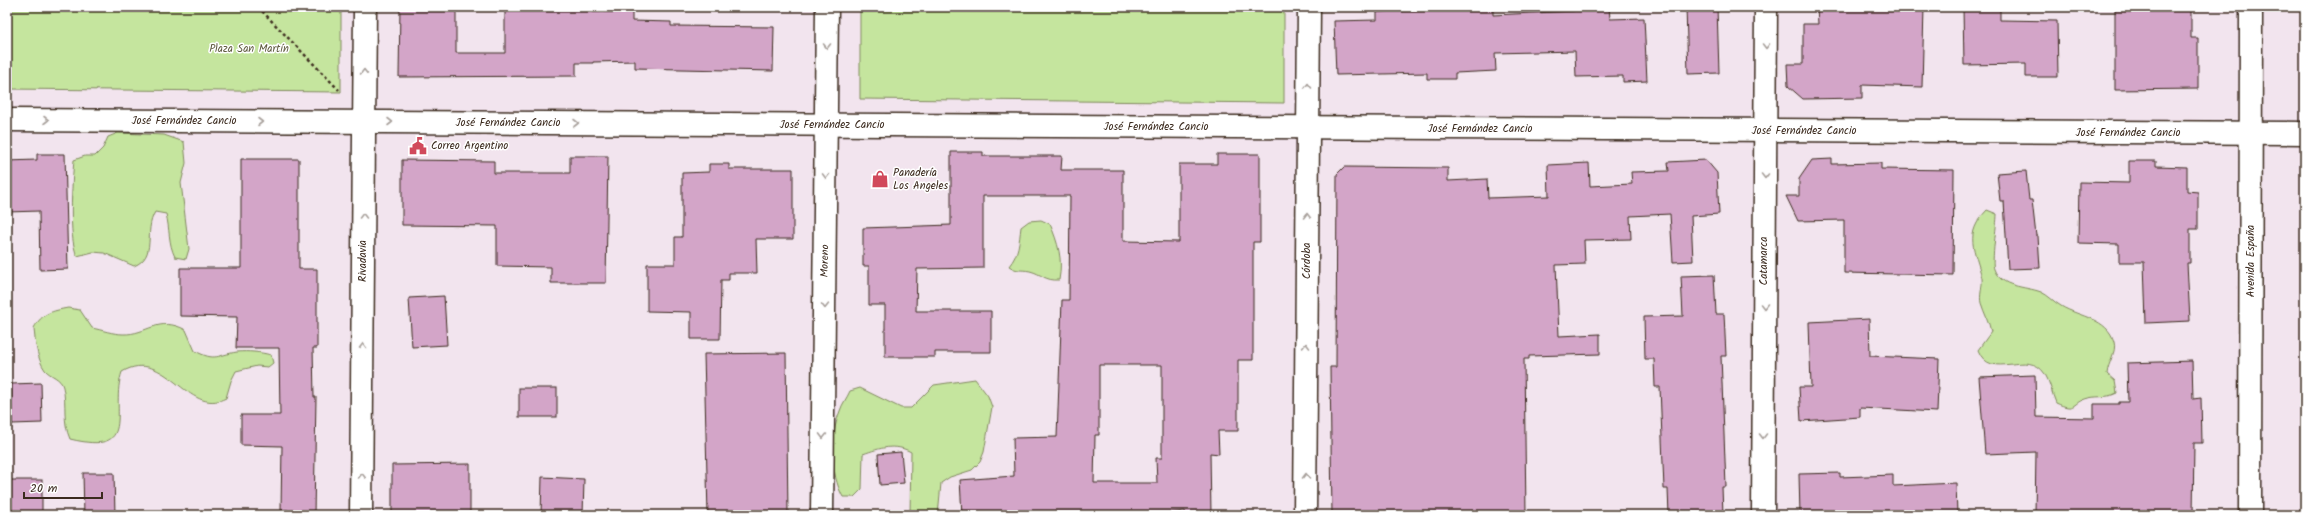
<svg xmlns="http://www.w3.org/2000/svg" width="2312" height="522" font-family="Kalam,sans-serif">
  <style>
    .green { fill: #c5e59e; stroke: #80885e }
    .building { fill: #d3a5c8; stroke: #3b2a1e; fill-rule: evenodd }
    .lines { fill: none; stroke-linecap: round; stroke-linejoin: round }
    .minor-casing { stroke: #3b2a1e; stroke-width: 25 }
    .secondary-casing { stroke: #3b2a1e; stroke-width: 25 }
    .path { stroke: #3b2a1e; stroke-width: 2.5; stroke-dasharray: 3 3; stroke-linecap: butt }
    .minor { stroke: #fff; stroke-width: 22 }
    .secondary { stroke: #fff; stroke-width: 22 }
    .oneway { stroke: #a79f9a }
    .labels { text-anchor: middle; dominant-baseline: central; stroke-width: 3; stroke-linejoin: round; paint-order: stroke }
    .park-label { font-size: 11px; fill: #5e593e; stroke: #fff }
    .street-label { font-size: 11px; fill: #3b2a1e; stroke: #fff }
    .poi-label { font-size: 11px; fill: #3b2a1e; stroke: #fff; text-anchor: start }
  </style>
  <rect width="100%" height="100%" fill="#f2e4ee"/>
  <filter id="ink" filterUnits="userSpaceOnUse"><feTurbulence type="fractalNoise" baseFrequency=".025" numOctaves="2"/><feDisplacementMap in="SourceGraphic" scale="8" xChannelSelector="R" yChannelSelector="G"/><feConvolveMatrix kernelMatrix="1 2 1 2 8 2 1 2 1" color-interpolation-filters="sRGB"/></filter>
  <g filter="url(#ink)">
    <g class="green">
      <polygon points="7,7 341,7 341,92 7,89"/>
      <polygon points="860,7 1284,7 1284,103 860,99"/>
      <path d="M118,133l46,2 20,7 2,21 -5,20 8,66 -3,10 -11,-2c-7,-14 -5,-28 -9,-43l-11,-2c-12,20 3,44 -21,54l-30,-13 -11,-1 -16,4c-9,-20 -5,-73 -3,-96l11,-4h10l8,-8 5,-11z"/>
      <path d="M1987,210l10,4c0,11 -6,48 -3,55 7,19 31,17 47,23 7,3 13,10 20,14 18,11 47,12 53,36 3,10 -6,20 -7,32l8,7 2,12c-12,6 -21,2 -32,6 -14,5 -9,13 -29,4 -4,-9 -6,-21 -11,-29 -17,-27 -54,9 -67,-24l13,-18c-2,-11 -7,-19 -10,-29 -2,-7 2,-17 1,-25 -7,-29 -19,-43 5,-68z"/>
      <path d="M1041,220l9,4c8,19 13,35 9,56 -14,1 -17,-6 -29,-9 -10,-2 -12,1 -21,-5 10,-12 10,-24 12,-39l8,-6z"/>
      <path d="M68,308l12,2 12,18c10,2 21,6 31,6 24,1 35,-19 63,-4l9,21c21,11 22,4 42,1 11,-1 23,0 34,3l2,8 -5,4 -11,-1 -21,5 -5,10 -5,17c-39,20 -60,-52 -104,-26 -13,39 18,84 -52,67 -8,-18 -3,-34 -7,-52 -2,-9 -13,-11 -18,-17 -8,-11 -10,-29 -11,-42 8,-15 18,-17 34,-20z"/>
      <path d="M975,379l13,17 4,11 -8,45 -4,10 -8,8 -22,7 -9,6 -3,32h-28l1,-63c-16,-9 -31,-4 -48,2l-1,35 -8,8h-11c-13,-23 -13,-62 -3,-86 2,-7 7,-13 10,-20l10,-3 41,20h10l23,-23z"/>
    </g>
    <g class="building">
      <polygon points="400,7 456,7 456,53 505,53 505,7 593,7 593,12 632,12 632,21 671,22 671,26 774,27 773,71 635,68 635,61 593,62 593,63 576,63 576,76 399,77"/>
      <polygon points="1424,7 1493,7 1493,15 1574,11 1574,8 1609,7 1610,19 1644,18 1647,81 1623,82 1623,76 1576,77 1575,51 1495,53 1496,71 1455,73 1455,79 1427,79 1427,73 1336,75 1334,21 1377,20 1377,12 1424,10"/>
      <polygon points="1686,7 1717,7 1719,73 1688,74"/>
      <polygon points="1817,7 1924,7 1922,87 1862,85 1862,98 1803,99 1788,86 1787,64 1803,64 1803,24 1818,24"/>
      <polygon points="1963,7 2000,7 2000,20 2057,21 2058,77 2026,77 2026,64 1964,65"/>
      <polygon points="2115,7 2191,7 2191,38 2198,38 2198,89 2115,90"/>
      <path d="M951,152h32v4h79l-1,14h62v71l56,1v-78h38v-10h43v88h-7v118h-15v71h-20l1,23 -9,-1 1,62h-25l-1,-4 -43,4h-180l-2,-35 54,-4 -1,-38 44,-1 5,-137h7l1,-104h-87v72l-66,1 -1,42h75v41h-56v5h-50v-52h-16v-39h-6v-38l88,-3zM1099,365h63v93h-6l1,25h-63l1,-48h4z"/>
      <polygon points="37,154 65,154 68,269 40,270 39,211 7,212 7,161 37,160"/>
      <polygon points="570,156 608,156 606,283 551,283 551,267 497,266 497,226 402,225 402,160 494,161 494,173 570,173"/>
      <polygon points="241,159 299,159 299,269 317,269 317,348 313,348 314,397 316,397 314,515 288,515 288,510 281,510 282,446 241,445 241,415 280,415 279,348 236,348 237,317 180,316 180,268 241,268"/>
      <polygon points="1832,159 1832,164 1881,163 1881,169 1954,170 1953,275 1844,273 1844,220 1798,221 1786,196 1799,196 1799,179 1812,160"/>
      <polygon points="1706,160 1717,173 1719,214 1691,216 1693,261 1673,262 1670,214 1630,216 1631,239 1584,240 1585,264 1556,265 1559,336 1600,334 1600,354 1529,356 1529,359 1524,359 1526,515 1332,515 1330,367 1336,367 1337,174 1344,167 1448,168 1448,181 1487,179 1488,198 1549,196 1548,165 1589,163 1590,186 1632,184 1631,172 1669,171 1668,162"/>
      <polygon points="2129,161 2156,161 2156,166 2187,167 2187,191 2198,192 2198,229 2190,229 2190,263 2187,263 2190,321 2146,323 2144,262 2119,262 2119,244 2078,243 2079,182 2129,183"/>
      <polygon points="709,164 729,164 729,169 793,169 793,239 756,239 757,273 729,273 729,280 721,280 720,339 691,339 691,312 647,311 647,264 675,264 675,237 682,237 682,173 709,172"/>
      <polygon points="2026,171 2029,200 2032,200 2036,236 2038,236 2040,268 2008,269 2004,201 2000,201 1997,173"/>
      <polygon points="1714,275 1716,314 1724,314 1726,356 1721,356 1726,487 1722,487 1723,515 1669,515 1668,489 1664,489 1660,387 1655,387 1654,359 1645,359 1644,317 1683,316 1681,276"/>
      <polygon points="444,296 447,345 412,347 409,298"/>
      <polygon points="1869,319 1870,356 1939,359 1937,412 1860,408 1860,417 1801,421 1799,387 1811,387 1809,322"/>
      <polygon points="786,353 788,515 708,515 704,354"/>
      <polygon points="2192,361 2193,399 2201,398 2202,443 2194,443 2193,515 2035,515 2036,452 1985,454 1979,377 2035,375 2036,417 2094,418 2094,404 2119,404 2119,402 2128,402 2127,363"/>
      <polygon points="41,383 42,423 12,424 11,384"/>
      <rect x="519" y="388" width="38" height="29"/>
      <polygon points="901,452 904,483 880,485 878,454"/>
      <polygon points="470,464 470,515 392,515 392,465"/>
      <polygon points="83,473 114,473 115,515 84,515"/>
      <polygon points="1840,473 1840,477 1893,475 1893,486 1956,483 1957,515 1800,515 1799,474"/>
      <polygon points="542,477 584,479 583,515 541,515"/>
      <rect x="7" y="480" width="35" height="35"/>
    </g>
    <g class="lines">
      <g class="minor-casing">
        <g id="minor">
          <polyline points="7,120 2305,133"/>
          <polyline points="361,515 365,7"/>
          <polyline points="822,515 827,7"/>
          <polyline points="1305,515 1309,7"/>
          <polyline points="1763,515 1766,7"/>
        </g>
      </g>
      <g class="secondary-casing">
        <polyline id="secondary" points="2250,515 2251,7"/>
      </g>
      <polyline class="path" points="258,7 339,90"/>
      <use href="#minor" class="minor"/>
      <use href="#secondary" class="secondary"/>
    </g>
    <defs><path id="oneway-chevron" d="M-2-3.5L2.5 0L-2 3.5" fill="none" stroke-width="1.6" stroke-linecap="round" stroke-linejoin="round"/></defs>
    <g class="oneway">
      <use href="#oneway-chevron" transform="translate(827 46) rotate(90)"/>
      <use href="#oneway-chevron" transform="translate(1766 46) rotate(90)"/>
      <use href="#oneway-chevron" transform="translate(364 72) rotate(-90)"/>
      <use href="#oneway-chevron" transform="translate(1308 86) rotate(-90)"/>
      <use href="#oneway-chevron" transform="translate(46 120)"/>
      <use href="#oneway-chevron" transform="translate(260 122)"/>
      <use href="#oneway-chevron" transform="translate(390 122)"/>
      <use href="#oneway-chevron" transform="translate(576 123)"/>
      <use href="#oneway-chevron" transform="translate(826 176) rotate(91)"/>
      <use href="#oneway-chevron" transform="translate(1765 176) rotate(90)"/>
      <use href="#oneway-chevron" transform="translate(363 216) rotate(-90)"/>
      <use href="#oneway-chevron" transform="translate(1307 216) rotate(-90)"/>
      <use href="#oneway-chevron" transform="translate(825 306) rotate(91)"/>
      <use href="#oneway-chevron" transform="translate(1764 306) rotate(90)"/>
      <use href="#oneway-chevron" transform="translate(363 346) rotate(-90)"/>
      <use href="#oneway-chevron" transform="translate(1306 346) rotate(-90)"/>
      <use href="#oneway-chevron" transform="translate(823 436) rotate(91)"/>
      <use href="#oneway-chevron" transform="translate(1763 436) rotate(90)"/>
      <use href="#oneway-chevron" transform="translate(362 476) rotate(-90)"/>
      <use href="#oneway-chevron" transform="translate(1306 476) rotate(-90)"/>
    </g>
  </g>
  <defs>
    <g id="civic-bare" transform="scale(1.38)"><path d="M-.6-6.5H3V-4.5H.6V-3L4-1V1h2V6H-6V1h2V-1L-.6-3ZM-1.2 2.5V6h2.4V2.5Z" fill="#d1495b" stroke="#fff" stroke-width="2.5" paint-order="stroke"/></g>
    <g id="shop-bare" transform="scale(1.38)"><path d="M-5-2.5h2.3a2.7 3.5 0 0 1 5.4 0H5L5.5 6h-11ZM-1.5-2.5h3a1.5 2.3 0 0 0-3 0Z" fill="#d1495b" stroke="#fff" stroke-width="2.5" paint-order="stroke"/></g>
  </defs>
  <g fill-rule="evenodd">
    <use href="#civic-bare" x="418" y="146"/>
    <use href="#shop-bare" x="880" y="179"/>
  </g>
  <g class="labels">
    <g class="park-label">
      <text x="249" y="49">Plaza San Martín</text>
    </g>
    <g class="street-label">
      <text x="184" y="121">José Fernández Cancio</text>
      <text x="508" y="123">José Fernández Cancio</text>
      <text x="832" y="125">José Fernández Cancio</text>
      <text x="1156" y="127">José Fernández Cancio</text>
      <text x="1480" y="129">José Fernández Cancio</text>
      <text x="1804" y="131">José Fernández Cancio</text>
      <text x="2128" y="133">José Fernández Cancio</text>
      <text transform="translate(363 261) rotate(-90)">Rivadavia</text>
      <text transform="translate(825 261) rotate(-89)">Moreno</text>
      <text transform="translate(1307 261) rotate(-90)">Córdoba</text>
      <text transform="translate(1764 261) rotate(-90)">Catamarca</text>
      <text transform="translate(2251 261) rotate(-90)">Avenida España</text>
    </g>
    <g class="poi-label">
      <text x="431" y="146">Correo Argentino</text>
      <text x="893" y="173">Panadería<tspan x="893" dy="13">Los Angeles</tspan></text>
    </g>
  </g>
  <rect width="2312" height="522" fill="none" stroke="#fff" stroke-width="24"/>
  <rect x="12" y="12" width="2288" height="498" fill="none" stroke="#3b2a1e" stroke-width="1.5" filter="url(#ink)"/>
  <path d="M24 492v6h78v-6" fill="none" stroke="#3b2a1e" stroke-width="2"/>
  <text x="30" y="492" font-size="12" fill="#3b2a1e" stroke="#ffffff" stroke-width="3" paint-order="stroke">20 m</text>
</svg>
